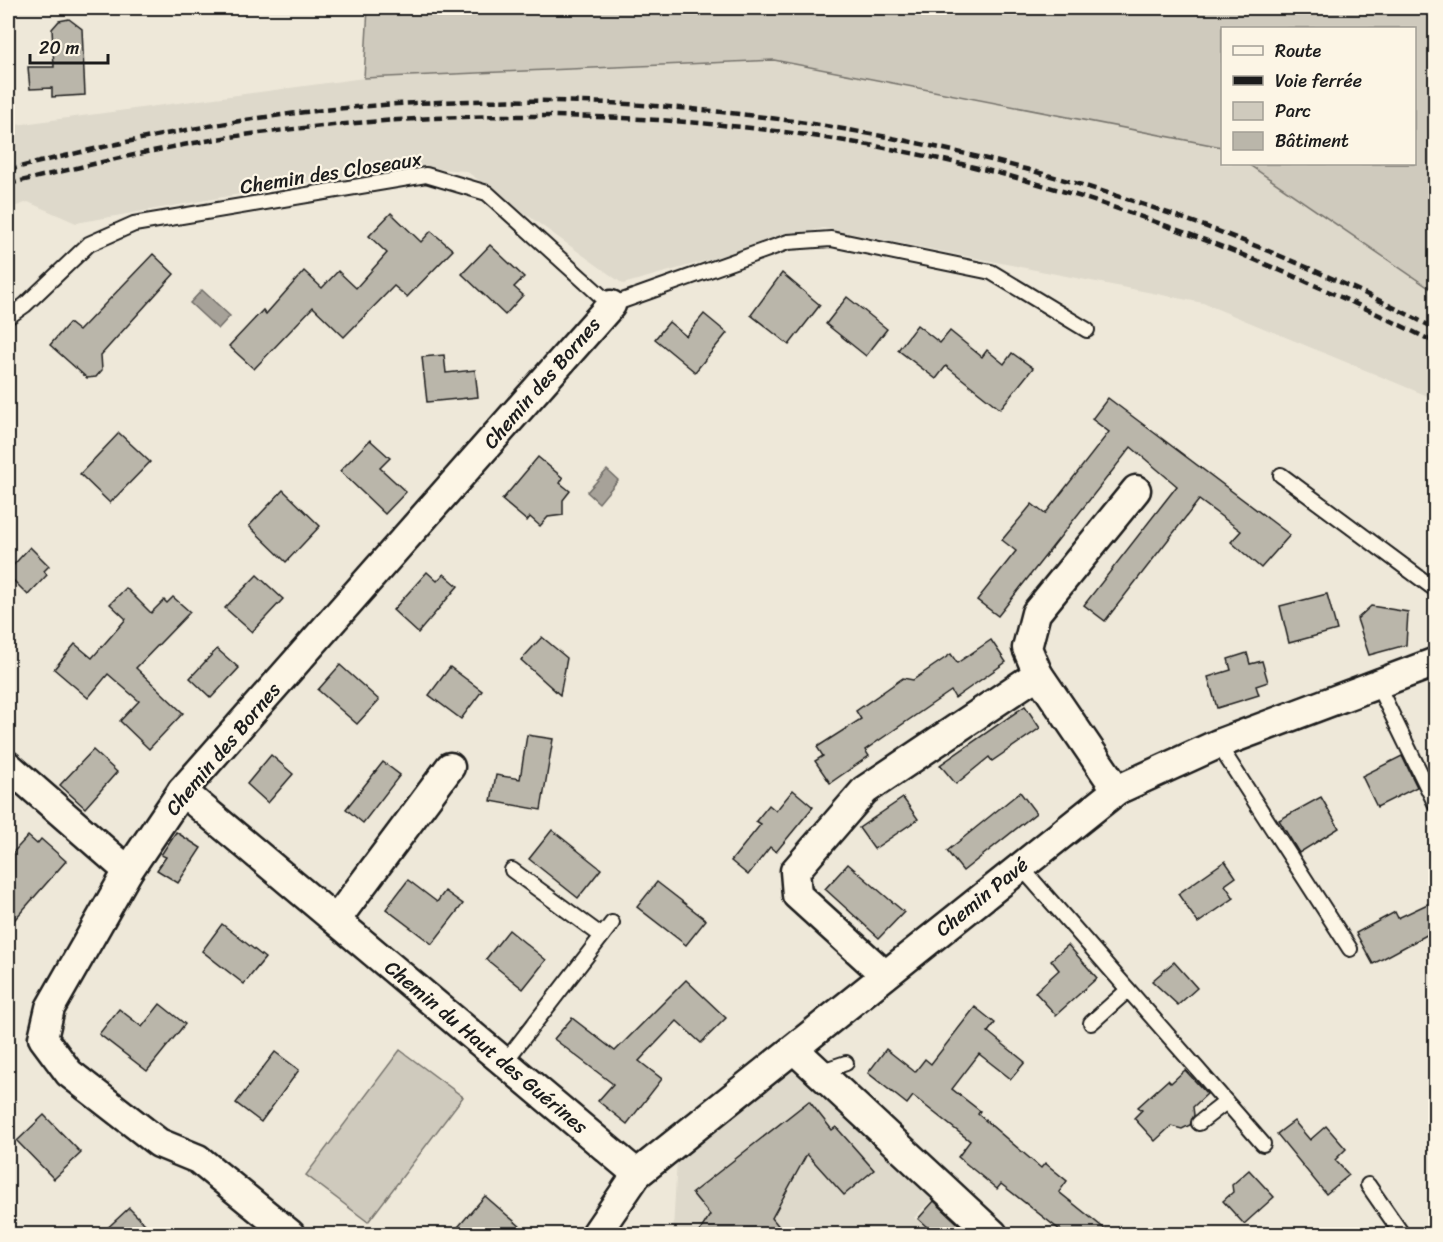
<svg xmlns="http://www.w3.org/2000/svg" width="1443" height="1242" font-family="Sriracha,sans-serif">
  <style>
    .built { fill: #ded9cb }
    .green { fill: #cfcabd; stroke: #76736c; stroke-width: 1.5 }
    .water { fill: #a7a299; stroke: #6f6c67; stroke-width: 1.5 }
    .building { fill: #bab6aa; stroke: #1c1c1c; stroke-width: 1.5 }
    .lines { fill: none; stroke-linecap: round; stroke-linejoin: round }
    .lane-casing { stroke: #1c1c1c; stroke-width: 18 }
    .street-casing { stroke: #1c1c1c; stroke-width: 33 }
    .lane { stroke: #fcf5e5; stroke-width: 14 }
    .street { stroke: #fcf5e5; stroke-width: 28 }
    .rail { stroke: #1c1c1c; stroke-width: 4.5; stroke-dasharray: 9 4.5; stroke-linecap: butt }
    .labels { text-anchor: middle; dominant-baseline: central; stroke-width: 4.5; stroke-linejoin: round; paint-order: stroke }
    .street-label { font-size: 20px; fill: #1c1c1c; stroke: #fcf5e5 }
  </style>
  <rect width="100%" height="100%" fill="#eee8d9"/>
  <filter id="ink" filterUnits="userSpaceOnUse"><feTurbulence type="fractalNoise" baseFrequency=".0167" numOctaves="2"/><feDisplacementMap in="SourceGraphic" scale="12" xChannelSelector="R" yChannelSelector="G"/><feConvolveMatrix kernelMatrix="1 2 1 2 8 2 1 2 1" color-interpolation-filters="sRGB"/></filter>
  <g filter="url(#ink)">
    <g class="built">
      <polygon points="774,60 1222,147 1222,164 1248,164 1435,292 1435,399 1203,303 823,228 623,284 466,171 398,166 76,223 28,202 8,209 8,158 12,157 8,126 364,78"/>
      <polygon points="792,1067 934,1198 914,1218 935,1234 659,1234 673,1230 677,1159"/>
    </g>
    <g class="green">
      <polygon points="368,8 1435,8 1435,292 1248,164 1414,164 1414,28 1222,28 1222,147 774,60 364,78"/>
      <polygon points="400,1050 463,1097 368,1222 306,1175"/>
    </g>
    <g class="water">
      <polygon points="202,290 230,316 218,329 190,303"/>
      <polygon points="607,470 618,480 599,503 587,492"/>
    </g>
    <g class="building">
      <polygon points="69,19 82,29 85,95 52,97 52,88 30,89 28,67 54,67 52,29 59,21"/>
      <polygon points="391,213 421,242 431,231 453,250 407,297 394,286 344,337 313,307 254,369 229,346 263,310 266,314 304,271 322,288 338,271 356,288 387,253 369,236"/>
      <polygon points="490,245 524,277 514,287 523,295 505,315 462,274"/>
      <polygon points="153,254 174,274 101,355 102,370 96,377 87,378 50,345 69,323 79,331"/>
      <polygon points="782,273 820,305 789,345 751,315"/>
      <polygon points="847,297 887,329 866,356 826,324"/>
      <polygon points="704,314 727,333 695,372 655,339 669,322 686,336"/>
      <polygon points="917,325 940,343 950,331 982,357 987,350 1004,364 1012,353 1033,368 1000,409 946,366 936,379 898,350"/>
      <polygon points="444,355 446,373 475,370 478,397 427,402 422,357"/>
      <polygon points="1108,398 1290,535 1261,568 1231,542 1241,531 1199,500 1105,621 1084,605 1177,486 1131,447 998,616 977,600 1016,551 1002,540 1032,504 1045,514 1109,432 1092,419"/>
      <polygon points="119,433 150,462 110,503 80,474"/>
      <polygon points="370,440 390,458 380,468 406,492 385,514 340,471"/>
      <polygon points="538,457 563,478 560,483 570,491 563,500 563,515 548,517 540,526 530,517 527,521 502,500"/>
      <polygon points="283,490 320,526 286,562 249,526"/>
      <polygon points="30,547 49,566 44,571 47,575 28,595 8,575 8,571"/>
      <polygon points="427,572 437,581 444,574 458,586 418,633 393,610"/>
      <polygon points="257,575 283,599 252,632 225,608"/>
      <polygon points="126,588 151,613 164,600 167,603 173,597 190,612 136,668 183,713 149,749 120,721 139,701 108,674 88,698 54,669 75,644 92,658 126,619 110,604"/>
      <polygon points="1327,594 1337,630 1289,643 1280,606"/>
      <polygon points="1371,606 1408,612 1406,645 1369,655 1357,619"/>
      <polygon points="542,637 567,658 560,695 521,660"/>
      <polygon points="991,640 1006,662 955,698 951,691 865,750 869,756 830,783 815,761 823,756 817,747 861,719 856,711 903,678 913,680 951,654 957,663"/>
      <polygon points="217,649 239,668 211,698 190,678"/>
      <polygon points="1247,653 1250,664 1262,661 1268,682 1256,686 1259,695 1217,708 1208,677 1231,670 1228,659"/>
      <polygon points="340,665 379,700 357,724 318,690"/>
      <polygon points="450,667 482,691 461,719 429,695"/>
      <polygon points="1025,706 1040,728 992,761 989,757 956,784 940,765"/>
      <polygon points="527,735 553,739 541,810 491,801 496,775 520,779"/>
      <polygon points="93,750 117,772 85,808 60,785"/>
      <polygon points="271,755 293,774 268,803 247,784"/>
      <polygon points="1402,756 1417,787 1377,807 1362,776"/>
      <polygon points="383,762 400,775 363,823 346,809"/>
      <polygon points="793,790 813,807 776,852 770,847 748,875 731,861 761,824 756,821 769,805 776,811"/>
      <polygon points="1020,792 1036,813 963,871 947,851"/>
      <polygon points="1321,797 1339,828 1299,853 1279,820"/>
      <polygon points="903,798 918,819 874,849 859,828"/>
      <polygon points="552,830 601,869 578,898 529,859"/>
      <polygon points="176,832 201,848 178,883 157,870 166,857 161,855"/>
      <polygon points="28,836 37,844 41,839 66,861 8,927 8,858"/>
      <polygon points="1225,861 1236,877 1225,885 1234,898 1198,923 1178,894"/>
      <polygon points="848,864 904,912 879,938 825,889"/>
      <polygon points="408,880 437,902 445,891 463,904 432,944 386,909"/>
      <polygon points="657,882 706,920 686,945 637,907"/>
      <polygon points="1436,900 1436,930 1373,964 1356,933 1395,912 1398,918"/>
      <polygon points="222,924 265,958 244,984 202,951"/>
      <polygon points="509,930 546,960 523,989 486,959"/>
      <polygon points="1068,945 1097,978 1056,1015 1035,992 1059,970 1051,960"/>
      <polygon points="1174,962 1197,988 1178,1005 1152,981"/>
      <polygon points="686,980 726,1018 701,1043 677,1021 639,1061 662,1079 627,1124 598,1101 613,1084 554,1039 572,1018 615,1051"/>
      <polygon points="160,1004 185,1024 147,1071 99,1034 119,1009 142,1027"/>
      <polygon points="975,1007 995,1023 988,1032 1025,1062 1011,1079 979,1054 952,1089 980,1111 978,1114 1041,1168 1045,1163 1067,1181 1059,1192 1111,1234 1065,1234 1001,1184 997,1189 958,1157 970,1141 913,1096 907,1104 868,1073 886,1049 915,1072 925,1059 931,1064"/>
      <polygon points="275,1052 299,1070 261,1122 236,1103"/>
      <polygon points="1185,1070 1207,1094 1193,1107 1194,1115 1190,1125 1182,1129 1171,1126 1155,1141 1134,1118 1142,1110 1138,1107 1168,1080 1171,1083"/>
      <polygon points="809,1101 832,1130 836,1127 874,1170 844,1195 807,1154 772,1218 785,1234 698,1234 710,1215 692,1193"/>
      <polygon points="44,1115 81,1153 54,1179 17,1141"/>
      <polygon points="1294,1121 1310,1140 1326,1126 1346,1149 1335,1160 1349,1175 1326,1194 1277,1134"/>
      <polygon points="1249,1170 1274,1197 1244,1224 1223,1201 1233,1192 1232,1185"/>
      <polygon points="485,1196 529,1234 452,1234"/>
      <polygon points="934,1201 969,1234 935,1234 918,1219"/>
      <polygon points="129,1208 155,1234 101,1234"/>
    </g>
    <g class="lines">
      <g class="lane-casing">
        <g id="lane">
          <polyline points="8,317 25,305 89,244 134,224 426,175 487,193 611,305 788,242 831,239 991,272 1087,330"/>
          <polyline points="1281,475 1436,590"/>
          <polyline points="1377,684 1436,805"/>
          <polyline points="1218,744 1350,949"/>
          <polyline points="1021,867 1263,1144"/>
          <polyline points="512,870 602,936"/>
          <polyline points="1091,1023 1128,990"/>
          <polyline points="504,1063 612,923"/>
          <polyline points="819,1072 846,1063"/>
          <polyline points="1199,1123 1226,1102"/>
          <polyline points="1368,1185 1402,1234"/>
        </g>
      </g>
      <g class="street-casing">
        <g id="street">
          <polyline points="8,766 128,871"/>
          <polyline points="1117,790 1038,674 1027,648 1036,613 1136,490"/>
          <polyline points="182,791 637,1174"/>
          <polyline points="336,920 450,767"/>
          <polyline points="885,975 797,895 795,871 865,790 1038,674"/>
          <polyline points="794,1049 993,1234"/>
          <polyline points="290,1234 198,1159 159,1143 69,1073 43,1038 50,1008 128,871 182,791 611,305"/>
          <polyline points="596,1234 637,1174 1117,790 1218,744 1436,662"/>
        </g>
      </g>
      <use href="#lane" class="lane"/>
      <use href="#street" class="street"/>
      <g class="rail">
        <path d="M8,170c97,-25 196,-46 297,-58 386,-43 787,37 1131,217"/>
        <path d="M8,184c86,-20 172,-42 260,-52 261,-32 538,-18 791,58 131,40 255,91 377,153"/>
      </g>
    </g>
  </g>
  <g class="labels">
    <g class="street-label">
      <text transform="translate(331 173) rotate(-9)">Chemin des Closeaux</text>
      <text transform="translate(542 383) rotate(-49)">Chemin des Bornes</text>
      <text transform="translate(223 749) rotate(-50)">Chemin des Bornes</text>
      <text transform="translate(982 897) rotate(-39)">Chemin Pavé</text>
      <text transform="translate(486 1047) rotate(40)">Chemin du Haut des Guérines</text>
    </g>
  </g>
  <rect width="1443" height="1242" fill="none" stroke="#fcf5e5" stroke-width="30"/>
  <rect x="15" y="15" width="1413" height="1212" fill="none" stroke="#1c1c1c" stroke-width="2" filter="url(#ink)"/>
  <rect x="1221" y="27" width="195" height="138" fill="#fcf5e5" stroke="#a29e95" stroke-width="1.5"/>
  <rect x="1233" y="46" width="30" height="9" fill="#fcf5e5" stroke="#a29e95" stroke-width="1.5"/>
  <text x="1275" y="57" font-size="18" fill="#1c1c1c">Route</text>
  <rect x="1233" y="76" width="30" height="9" fill="#1c1c1c" stroke="#a29e95" stroke-width="1.5"/>
  <text x="1275" y="87" font-size="18" fill="#1c1c1c">Voie ferrée</text>
  <rect x="1233" y="102" width="30" height="18" fill="#cfcabd" stroke="#a29e95" stroke-width="1.5"/>
  <text x="1275" y="117" font-size="18" fill="#1c1c1c">Parc</text>
  <rect x="1233" y="132" width="30" height="18" fill="#bab6aa" stroke="#a29e95" stroke-width="1.5"/>
  <text x="1275" y="147" font-size="18" fill="#1c1c1c">Bâtiment</text>
  <path d="M30 54v9h78v-9" fill="none" stroke="#1c1c1c" stroke-width="3"/>
  <text x="39" y="54" font-size="18" fill="#1c1c1c" stroke="#fcf5e5" stroke-width="4.5" paint-order="stroke">20 m</text>
</svg>
